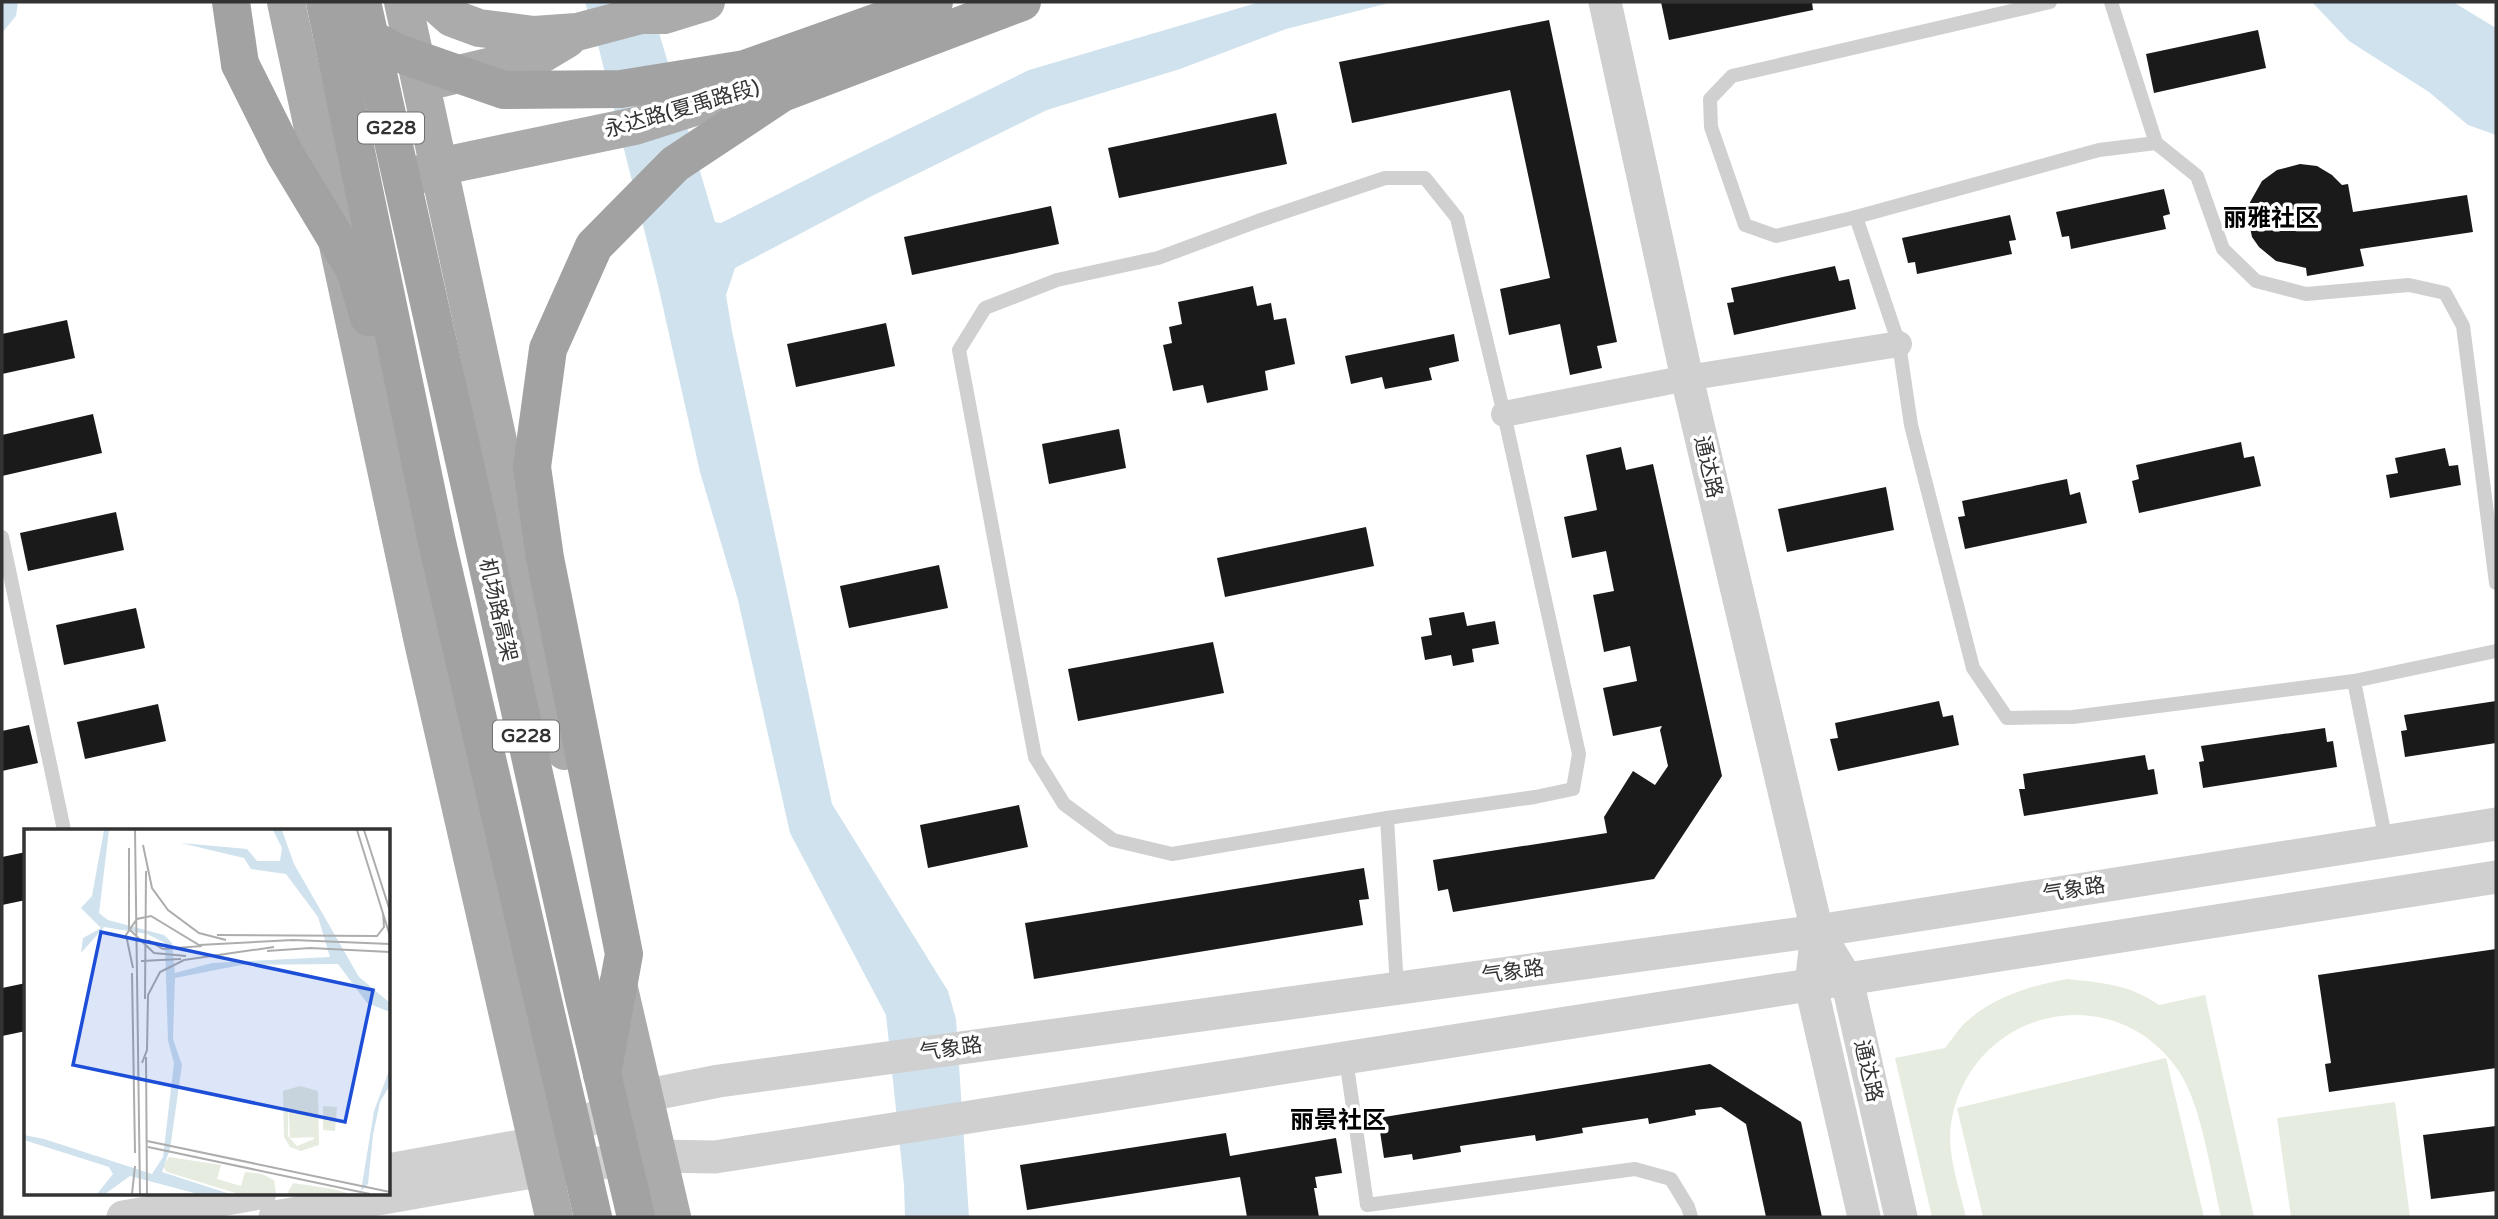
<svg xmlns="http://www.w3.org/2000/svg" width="2498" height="1219" font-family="'Varela Round','Noto Sans SC',sans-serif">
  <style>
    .green { fill: #e6ecdf }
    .water { fill: #cfe2ee }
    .building { fill: #1a1a1a }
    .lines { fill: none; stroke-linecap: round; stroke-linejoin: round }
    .service { stroke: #d0d0d0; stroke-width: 14 }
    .minor { stroke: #d0d0d0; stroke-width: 26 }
    .tertiary { stroke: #d0d0d0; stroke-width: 33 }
    .primary { stroke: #ababab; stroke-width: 38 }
    .trunk { stroke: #a2a2a2; stroke-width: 38 }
    .trunk-bridge { stroke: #a2a2a2; stroke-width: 38 }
    .labels { text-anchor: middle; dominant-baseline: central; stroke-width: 7; stroke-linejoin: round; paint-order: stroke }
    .shield { fill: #fff; stroke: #707070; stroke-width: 2 }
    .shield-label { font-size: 19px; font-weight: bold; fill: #333 }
    .street-label { font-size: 21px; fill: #333; stroke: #fff }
    .quarter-label { font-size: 24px; font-weight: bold; fill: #000; stroke: #fff }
    .inset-road { fill: none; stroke: #adadad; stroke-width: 2 }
    .view { fill: #1d4ed8; fill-opacity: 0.15; stroke: #1d4ed8; stroke-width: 3.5 }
    .inset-edge { fill: none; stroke: #333; stroke-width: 3.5 }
  </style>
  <rect width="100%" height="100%" fill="#fff"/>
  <g class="green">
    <path d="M2067,979c36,4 62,5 92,26l46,-10 49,222h-33c-10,-41 -19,-113 -43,-147 -64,-93 -204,-62 -226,48 -7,33 7,68 14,99h-34l-37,-159 50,-10c7,-8 13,-19 21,-26 29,-26 64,-36 101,-43z"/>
    <polygon points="2166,1058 2204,1217 1983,1217 1957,1108"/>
    <polygon points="2395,1102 2410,1217 2291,1217 2277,1118"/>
  </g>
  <g class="water">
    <polygon points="2,2 18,2 16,16 2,33"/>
    <polygon points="585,2 650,2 715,222 721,223 841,162 1029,70 1260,2 1393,2 1286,29 1180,69 1047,110 870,197 735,268 726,295 732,331 832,804 948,991 956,1019 969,1217 905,1217 904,1185 886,1015 790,833 738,600 700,472 658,285 599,49"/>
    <polygon points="2312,2 2453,2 2496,28 2496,135 2468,125 2429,92 2349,41"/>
  </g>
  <g class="building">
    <polygon points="1661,2 1812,2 1813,10 1669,40"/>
    <polygon points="1549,20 1617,342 1597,346 1602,368 1570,375 1560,324 1509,335 1500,289 1550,278 1510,90 1352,123 1339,62"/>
    <polygon points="2258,30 2266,68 2154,93 2146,54"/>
    <polygon points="1276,113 1287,164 1119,198 1108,148"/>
    <polygon points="2300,164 2317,166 2332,175 2342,185 2348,184 2353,212 2467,195 2473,232 2360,249 2364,266 2307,276 2306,268 2276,261 2259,247 2252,237 2248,218 2249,204 2262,181 2277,170"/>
    <polygon points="2164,189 2170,214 2163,216 2166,229 2071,249 2069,236 2062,237 2056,212"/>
    <polygon points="1051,206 1059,244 912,275 904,237"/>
    <polygon points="2010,215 2016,240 2009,241 2012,254 1917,274 1915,262 1908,263 1902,238"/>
    <polygon points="1835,266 1839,281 1849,279 1856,309 1734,335 1727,303 1734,302 1731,288"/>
    <polygon points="1253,286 1257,306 1271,303 1274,320 1286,318 1295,364 1265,371 1268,390 1207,403 1203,385 1173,391 1163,345 1172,343 1169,327 1182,324 1178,302"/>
    <polygon points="67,320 75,358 2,374 2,334"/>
    <polygon points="886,323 895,366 796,387 787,344"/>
    <polygon points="1454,334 1459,361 1429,368 1432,380 1385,389 1382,377 1351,384 1345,356"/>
    <polygon points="93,414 102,453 2,476 2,435"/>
    <polygon points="1119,429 1126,468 1049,484 1042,444"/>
    <polygon points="2241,442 2244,458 2254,456 2261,486 2139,513 2132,481 2139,479 2136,465"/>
    <polygon points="1621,447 1626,470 1653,464 1722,776 1654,879 1453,912 1448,889 1438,891 1433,860 1607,833 1604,817 1633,771 1655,785 1668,766 1660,730 1662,726 1613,736 1603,688 1637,681 1630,646 1604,652 1593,595 1614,591 1606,551 1572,558 1564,517 1597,510 1586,455"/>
    <polygon points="2445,448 2449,466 2458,465 2461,485 2390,498 2386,475 2398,473 2395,458"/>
    <polygon points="2067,479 2070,495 2080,492 2087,523 1965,549 1958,517 1965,516 1962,501"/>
    <polygon points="1886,487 1894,530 1787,552 1778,509"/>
    <polygon points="116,512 124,550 28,571 20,533"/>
    <polygon points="1366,527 1374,566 1225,597 1217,558"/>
    <polygon points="939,565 948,608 849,628 840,586"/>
    <polygon points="136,608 145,648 64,665 56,625"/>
    <polygon points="1464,612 1467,626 1495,621 1499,644 1472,649 1474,662 1453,666 1451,655 1425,660 1421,637 1432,635 1429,618"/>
    <polygon points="1213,642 1224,693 1078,721 1068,669"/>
    <polygon points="1939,701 1943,717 1953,715 1959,745 1838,771 1830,739 1838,738 1835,723"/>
    <polygon points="2496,701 2496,743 2405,757 2401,731 2407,730 2404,715"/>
    <polygon points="158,704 166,741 85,759 77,722"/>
    <polygon points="29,725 38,763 2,771 2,731"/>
    <polygon points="2325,728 2327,742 2333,741 2337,767 2203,788 2199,762 2204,761 2201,746"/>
    <polygon points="2145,755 2148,770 2154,769 2158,794 2024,816 2019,789 2025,789 2023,774"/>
    <polygon points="1019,805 1028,847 928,868 920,825"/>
    <polygon points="26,852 26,900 2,905 2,857"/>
    <polygon points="1364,868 1369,899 1359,900 1363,925 1034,979 1025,923"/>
    <polygon points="2496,949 2496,1068 2329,1092 2325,1064 2331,1063 2318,975"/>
    <polygon points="26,983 26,1031 2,1036 2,988"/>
    <polygon points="1710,1064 1801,1122 1822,1217 1766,1217 1746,1124 1721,1107 1695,1110 1696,1115 1649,1124 1648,1118 1582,1128 1583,1133 1536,1141 1535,1135 1460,1146 1461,1152 1413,1160 1412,1154 1384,1158 1378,1118"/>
    <polygon points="2496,1126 2496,1191 2431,1199 2423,1135"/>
    <polygon points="1226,1133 1230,1156 1336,1138 1342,1173 1315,1177 1317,1188 1314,1188 1319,1217 1247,1217 1240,1177 1027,1210 1020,1165"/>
  </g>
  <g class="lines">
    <g class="service">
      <polyline points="2111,2 2156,143"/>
      <polygon points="1385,178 1425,178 1457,218 1504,414 1579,754 1573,789 1535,797 1387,818 1172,854 1113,840 1064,804 1035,757 959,350 985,308 1057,280 1158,258 1258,221"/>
      <polyline points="1856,217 1776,236 1745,225 1711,127 1710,99 1732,76 2050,2"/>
      <polyline points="2,537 64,830"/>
      <polyline points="2354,681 2073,717 2007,718 1973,668 1911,425 1899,344 1856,217 2099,150 2156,143 2197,176 2223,249 2256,281 2306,294 2409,285 2445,293 2463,326 2496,583"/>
      <polyline points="1387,818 1397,988"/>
      <polyline points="2386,841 2354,681 2496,651"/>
      <polyline points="1346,1059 1367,1205 1635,1169 1671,1179 1688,1207 1691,1217"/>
    </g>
    <polyline class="minor" points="1504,414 1687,378 1899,344"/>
    <g class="tertiary">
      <polyline points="1605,2 1687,378 1817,931"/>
      <polyline points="388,1170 537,1143 643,1096 719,1081 1817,931 2496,824"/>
      <polyline points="123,1217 260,1193"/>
      <polyline points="275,1217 543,1170 657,1156 715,1157 2496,877"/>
      <polyline points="1864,1217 1811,986 1817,931 1847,980 1901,1217"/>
    </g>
    <g class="primary">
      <polyline points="286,2 423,642 554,1217"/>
      <polyline points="403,2 565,751"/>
      <polyline points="434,2 452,18 479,28 534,35 577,32 641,15 664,15 706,2"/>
      <polyline points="442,78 542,54 567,39"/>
      <polyline points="416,176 438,167 635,126 807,71"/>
      <polyline points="618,984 672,1217"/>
    </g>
    <polyline class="trunk" points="231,2 240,64"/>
    <g class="trunk-bridge">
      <polyline points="325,2 437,542 593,1217"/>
      <polyline points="362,2 584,998 636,1217"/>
      <polyline points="357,31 395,52 504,90 621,89 745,69 934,2"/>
      <polyline points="240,64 285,154 355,270 369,317"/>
      <polyline points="602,1074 624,954 545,558 532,467 548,349 594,246 675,164 782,93 1022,2"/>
    </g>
  </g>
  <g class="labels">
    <g class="shield">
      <rect x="358" y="112.5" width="66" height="31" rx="5"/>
      <rect x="493" y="720.5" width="66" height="31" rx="5"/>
    </g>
    <g class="shield-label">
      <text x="391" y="128">G228</text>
      <text x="526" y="736">G228</text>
    </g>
    <g class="street-label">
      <text transform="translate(682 109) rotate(-16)">永达路(夏禹路段)</text>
      <text transform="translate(1708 467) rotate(77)">通达路</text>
      <text transform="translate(498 610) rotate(77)">机场路高架</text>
      <text transform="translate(2074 890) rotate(-9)">气象路</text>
      <text transform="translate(1513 972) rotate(-8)">气象路</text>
      <text transform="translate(951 1049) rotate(-8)">气象路</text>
      <text transform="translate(1868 1071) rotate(77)">通达路</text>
    </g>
    <g class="quarter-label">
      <text x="2271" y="218">丽雅社区</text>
      <text x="1338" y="1120">丽景社区</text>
    </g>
  </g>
  <g transform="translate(24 829)">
    <rect width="366" height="366" fill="#fff"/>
    <path d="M276,257l18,5 1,54 -18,6 -11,-4 -6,-10 -1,-46zM289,269l1,41 -17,7 -9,-10v-37l2,39 24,-1zM299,277l14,1 -2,24 -12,-1zM145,328l52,8 -4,14 24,7 4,-14 17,2 12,6 2,14h-37l-72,-22 -4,-5zM269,354l40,6 18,5h-64z" fill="#e6ecdf" fill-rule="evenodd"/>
    <path d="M80,1h5l-10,83 9,7 56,15 8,8 3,30 37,-10 118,-6 -12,-40 -32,-43 -35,-5 -7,-11 -63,-15 66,6 10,12h23l2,-13 -9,-18h9l12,34 65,113 31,26v9l-23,-9 -29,-39 -97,1 -66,13 -2,61 9,26 -12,84 -8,23 68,22h-32l-68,-18 -25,18h-8l16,-20 -4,-7 -85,-27v-5l20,4 108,35 11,-17 11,-94 -6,-22 -3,-98 -18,-9 -43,-7 -23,26 2,-15 18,-10 -20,-20 11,-12zM366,239v17l-10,17 -7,33 -5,49 -7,7 13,-80z" fill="#cfe2ee"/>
    <path class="inset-road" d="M111,1l5,364M333,1l33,106M340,1l26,81M119,16l9,43 16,22 31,23 27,7M105,19v81l25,24 32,3M193,106l160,1 7,-9 -1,-14M124,111l15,9 39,-3M243,122l43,-3 80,4M117,132l40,-2M109,139l-7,-33 11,-16 14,-3 48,29 94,-5 97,4M108,144l3,180M121,170l1,-128M122,228l1,137M118,234l5,-13 1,-55 12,-23 24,-12 90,-13M123,312l243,51M124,318l222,47M108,365l3,-28"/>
    <path class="view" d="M77,103l272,58 -28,132 -272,-57z"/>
    <rect width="366" height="366" class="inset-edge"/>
  </g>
  <rect width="2498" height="1219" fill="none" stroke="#333333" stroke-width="7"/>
</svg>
